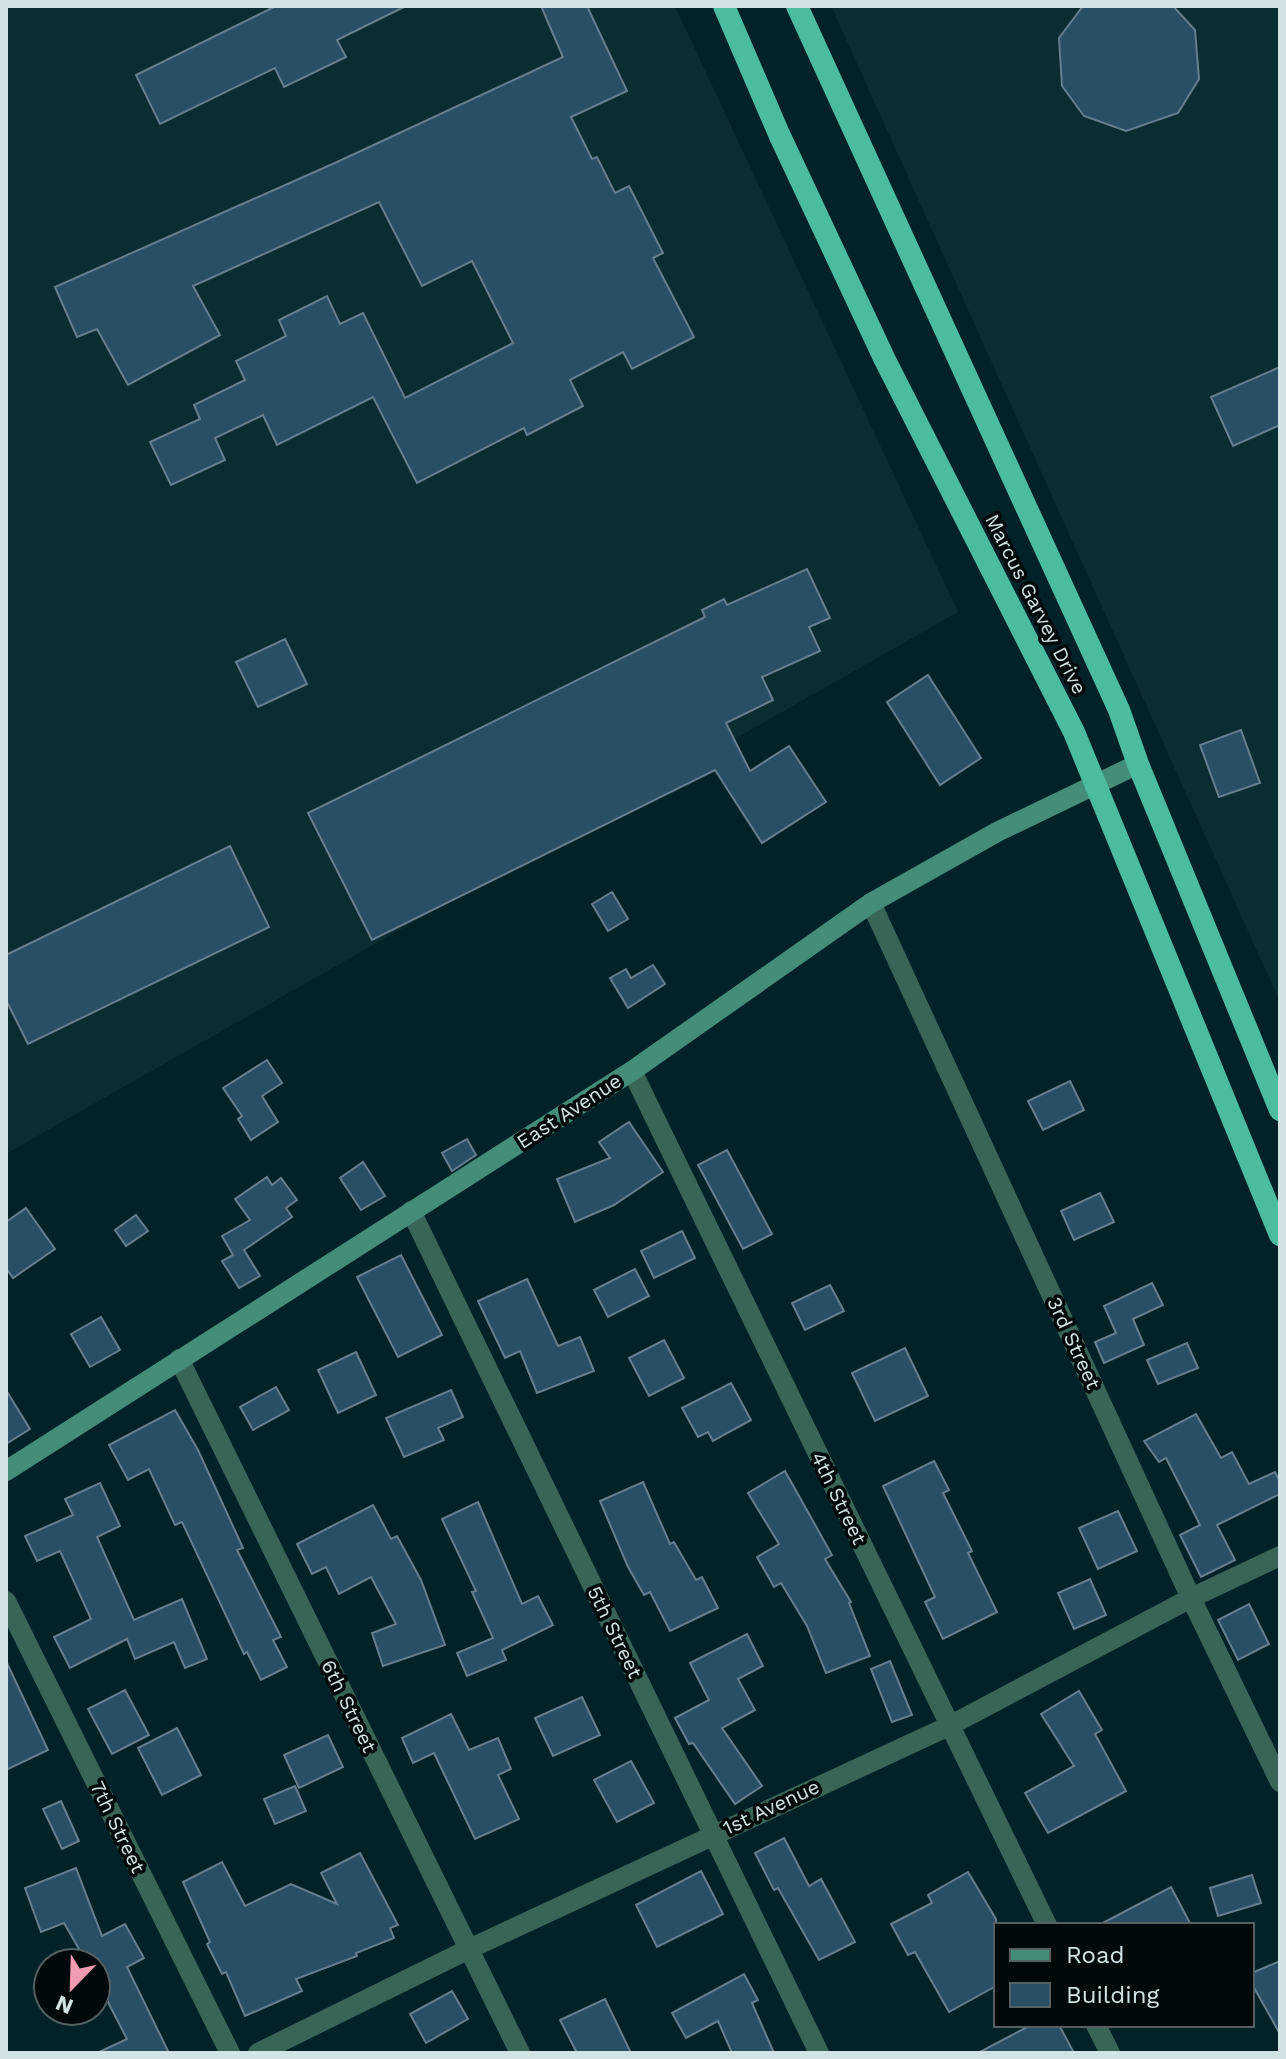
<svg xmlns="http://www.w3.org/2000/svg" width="1286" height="2059" font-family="'Work Sans',sans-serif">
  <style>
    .built { fill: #0a2d31 }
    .building { fill: #284f65; stroke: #657f8f; stroke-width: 2 }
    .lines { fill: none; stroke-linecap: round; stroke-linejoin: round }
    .minor { stroke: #386558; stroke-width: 20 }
    .secondary { stroke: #438d7a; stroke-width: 20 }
    .trunk { stroke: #4cbca0; stroke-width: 22 }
    .labels { text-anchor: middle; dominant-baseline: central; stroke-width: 7; stroke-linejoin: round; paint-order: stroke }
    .street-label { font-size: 20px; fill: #d1e3e5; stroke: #01090b }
  </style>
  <rect width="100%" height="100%" fill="#012226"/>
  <g class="built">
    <polygon points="6,6 675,6 958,612 6,1154"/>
    <polygon points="831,6 1280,6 1280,1002"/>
  </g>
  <g class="building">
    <polygon points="276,6 406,6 337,40 346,57 284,87 275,68 160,124 136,75"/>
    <polygon points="541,6 587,6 627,91 571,117 592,159 597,157 615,193 629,186 663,253 653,258 694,337 632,369 623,352 570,380 583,406 527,435 524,428 417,483 373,397 277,445 263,415 215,438 225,460 171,485 150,442 200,419 194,405 245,380 236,361 286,336 279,320 327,296 340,324 363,313 405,398 513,343 472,261 422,286 379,202 193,286 220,335 128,385 97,329 77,337 55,287 337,162 563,57"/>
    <polygon points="1083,6 1173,6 1195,30 1199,79 1178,113 1126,131 1084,116 1062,86 1059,38"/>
    <polygon points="1280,367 1280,425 1233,446 1211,397"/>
    <polygon points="807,569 830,618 809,627 820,651 762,677 773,700 726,723 750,771 789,746 826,802 762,843 715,770 372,940 308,813 705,617 702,610 724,599 727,605"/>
    <polygon points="285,639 307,684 258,707 236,662"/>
    <polygon points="928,675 981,758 940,785 887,702"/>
    <polygon points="1241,730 1260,783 1219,797 1200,745"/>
    <polygon points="230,846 269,927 28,1044 6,1000 6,955"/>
    <polygon points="612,892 628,919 608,931 592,904"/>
    <polygon points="653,965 665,984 628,1008 610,978 626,969 631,978"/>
    <polygon points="267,1060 282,1083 262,1096 278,1122 251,1140 238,1119 242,1116 223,1088"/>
    <polygon points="1070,1081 1084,1110 1043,1130 1028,1101"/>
    <polygon points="629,1122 663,1172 614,1205 575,1222 557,1179 610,1158 599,1142"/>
    <polygon points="467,1139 476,1155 452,1171 442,1153"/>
    <polygon points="727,1150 772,1234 743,1249 698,1165"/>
    <polygon points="363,1162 385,1196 361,1210 340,1178"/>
    <polygon points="267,1177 272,1185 281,1178 297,1200 286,1208 292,1217 244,1250 260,1276 239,1288 222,1261 233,1255 222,1236 250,1220 235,1199"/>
    <polygon points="1100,1193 1114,1222 1074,1240 1061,1211"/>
    <polygon points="26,1208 55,1249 13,1278 6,1268 6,1222"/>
    <polygon points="136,1215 148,1231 126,1246 115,1230"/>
    <polygon points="682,1231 695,1258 654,1278 641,1251"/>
    <polygon points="401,1255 442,1335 398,1357 357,1277"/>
    <polygon points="635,1269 649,1296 608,1317 594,1290"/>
    <polygon points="527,1279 558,1346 580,1337 594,1371 537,1393 520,1351 505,1358 478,1301"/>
    <polygon points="1152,1283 1163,1305 1133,1319 1144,1345 1104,1363 1095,1342 1116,1333 1104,1306"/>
    <polygon points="830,1285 844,1311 805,1330 792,1303"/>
    <polygon points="101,1317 120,1350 90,1367 71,1334"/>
    <polygon points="664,1340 684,1378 649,1396 629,1358"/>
    <polygon points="1187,1343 1198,1368 1158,1384 1147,1360"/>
    <polygon points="905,1348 928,1396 875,1421 852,1373"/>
    <polygon points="356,1352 376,1395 338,1413 318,1370"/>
    <polygon points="731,1383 751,1420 713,1441 708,1432 698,1437 682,1408"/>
    <polygon points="276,1387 289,1410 253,1430 240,1407"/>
    <polygon points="6,1390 30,1429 6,1444"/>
    <polygon points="451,1390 463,1417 438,1428 444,1440 404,1457 386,1418"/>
    <polygon points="175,1410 198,1450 243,1548 237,1550 281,1637 273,1640 287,1667 261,1680 247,1652 244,1654 182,1522 175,1525 149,1469 128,1480 109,1445"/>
    <polygon points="1196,1414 1221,1458 1232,1452 1249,1484 1275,1472 1280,1482 1280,1494 1217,1525 1235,1560 1201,1577 1180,1535 1200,1525 1166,1458 1159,1462 1144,1441"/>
    <polygon points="934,1461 949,1490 943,1493 972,1551 968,1553 997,1612 943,1639 925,1602 935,1597 883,1486"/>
    <polygon points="785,1471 832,1555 825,1559 851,1602 849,1603 870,1656 826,1673 807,1626 781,1583 774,1587 757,1557 779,1544 748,1493"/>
    <polygon points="643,1482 670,1544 674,1542 696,1580 702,1577 718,1608 670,1631 650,1592 644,1595 628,1567 600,1501"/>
    <polygon points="100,1483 120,1526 97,1537 134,1620 182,1599 207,1659 185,1668 174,1642 135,1659 127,1639 70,1668 54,1637 91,1619 60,1551 37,1561 25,1536 73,1515 65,1499"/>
    <polygon points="478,1502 522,1604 538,1596 553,1625 502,1650 506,1660 467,1676 457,1653 493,1638 472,1592 476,1591 442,1519"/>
    <polygon points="373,1505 391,1539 397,1536 421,1580 445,1645 383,1666 372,1633 396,1624 371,1577 339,1594 326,1567 312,1574 297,1544"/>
    <polygon points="1118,1511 1137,1551 1098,1569 1079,1528"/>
    <polygon points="1090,1579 1106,1615 1074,1629 1058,1593"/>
    <polygon points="1249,1604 1269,1644 1238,1660 1218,1620"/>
    <polygon points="747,1634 763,1666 738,1679 755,1710 722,1728 762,1786 735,1804 693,1743 689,1744 675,1718 709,1700 690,1663"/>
    <polygon points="6,1661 48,1750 6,1770"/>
    <polygon points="890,1661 912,1715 892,1722 871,1669"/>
    <polygon points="125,1690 149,1735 112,1754 88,1709"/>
    <polygon points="1079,1691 1102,1730 1095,1734 1126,1791 1048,1833 1025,1793 1074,1766 1041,1714"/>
    <polygon points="582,1697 600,1735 553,1756 535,1718"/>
    <polygon points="451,1714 469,1750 498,1738 511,1769 498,1775 519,1819 475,1839 434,1753 413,1763 402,1738"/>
    <polygon points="177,1728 201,1775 162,1795 138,1748"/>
    <polygon points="328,1735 343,1767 299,1788 284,1755"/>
    <polygon points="631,1761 654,1803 617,1822 594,1780"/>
    <polygon points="295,1786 306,1811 275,1824 264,1799"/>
    <polygon points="61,1801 79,1841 62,1849 43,1809"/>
    <polygon points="784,1838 809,1886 821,1879 855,1942 819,1960 778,1888 774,1890 755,1853"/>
    <polygon points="360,1853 398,1925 390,1928 394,1938 356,1953 357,1956 296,1979 302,1991 245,2016 226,1972 222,1974 207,1944 210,1942 183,1882 222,1862 245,1906 291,1884 337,1904 321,1873"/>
    <polygon points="76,1868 102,1936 125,1924 144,1958 127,1967 169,2053 97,2053 127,2039 96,1979 96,1963 87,1963 64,1923 41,1932 25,1888"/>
    <polygon points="701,1871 723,1914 657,1947 636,1905"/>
    <polygon points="968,1872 996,1919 996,1986 949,2012 915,1952 908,1955 891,1924 932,1903 928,1895"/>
    <polygon points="1252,1875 1261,1903 1218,1916 1210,1888"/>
    <polygon points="1171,1887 1191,1925 1099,1925"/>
    <polygon points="1280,1961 1280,2034 1252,1984 1252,1973"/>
    <polygon points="744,1974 758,2000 752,2003 774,2053 732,2053 718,2021 686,2038 672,2013"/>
    <polygon points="452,1991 468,2019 426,2043 410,2014"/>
    <polygon points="605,1999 631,2053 577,2053 560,2020"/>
    <polygon points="1031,2025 1059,2025 1074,2053 978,2053"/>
  </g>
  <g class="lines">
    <g class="minor">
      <polyline points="871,903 1191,1598 1280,1782"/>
      <polyline points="632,1071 1047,1925"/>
      <polyline points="411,1211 819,2053"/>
      <polyline points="179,1359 520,2053"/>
      <polyline points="6,1601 230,2053"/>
      <polyline points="1096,2025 1110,2053"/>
      <polyline points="258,2053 469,1949 949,1726 1191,1598 1280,1556"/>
    </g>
    <polyline class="secondary" points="6,1471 632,1071 871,903 997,832 1138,764"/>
    <g class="trunk">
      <polyline points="724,6 779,134 885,360 1074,732 1280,1235"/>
      <polyline points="797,6 1119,710 1138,764 1280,1110"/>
    </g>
  </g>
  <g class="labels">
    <g class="street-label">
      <text transform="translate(1036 604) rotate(63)">Marcus Garvey Drive</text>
      <text transform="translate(569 1111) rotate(-33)">East Avenue</text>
      <text transform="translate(1074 1343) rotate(65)">3rd Street</text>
      <text transform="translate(839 1498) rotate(64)">4th Street</text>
      <text transform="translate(615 1632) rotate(64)">5th Street</text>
      <text transform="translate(349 1706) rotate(64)">6th Street</text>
      <text transform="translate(771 1807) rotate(-25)">1st Avenue</text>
      <text transform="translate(118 1827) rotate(64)">7th Street</text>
    </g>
  </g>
  <rect width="1286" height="2059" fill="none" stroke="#d1e3e5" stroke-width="16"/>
  <rect x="994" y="1923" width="260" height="104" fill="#01090b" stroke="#546062" stroke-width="2"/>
  <rect x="1010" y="1949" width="40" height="12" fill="#438d7a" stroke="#546062" stroke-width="2"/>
  <text x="1066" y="1963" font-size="24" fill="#d1e3e5">Road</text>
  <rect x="1010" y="1983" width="40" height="24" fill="#284f65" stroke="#546062" stroke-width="2"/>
  <text x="1066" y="2003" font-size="24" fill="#d1e3e5">Building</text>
  <g transform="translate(72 1987) rotate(203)"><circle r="38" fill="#01090b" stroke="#546062" stroke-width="2"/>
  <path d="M0-6L14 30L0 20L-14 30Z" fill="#f19ab3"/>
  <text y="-12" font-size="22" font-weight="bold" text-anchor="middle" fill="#d1e3e5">N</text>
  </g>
</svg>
